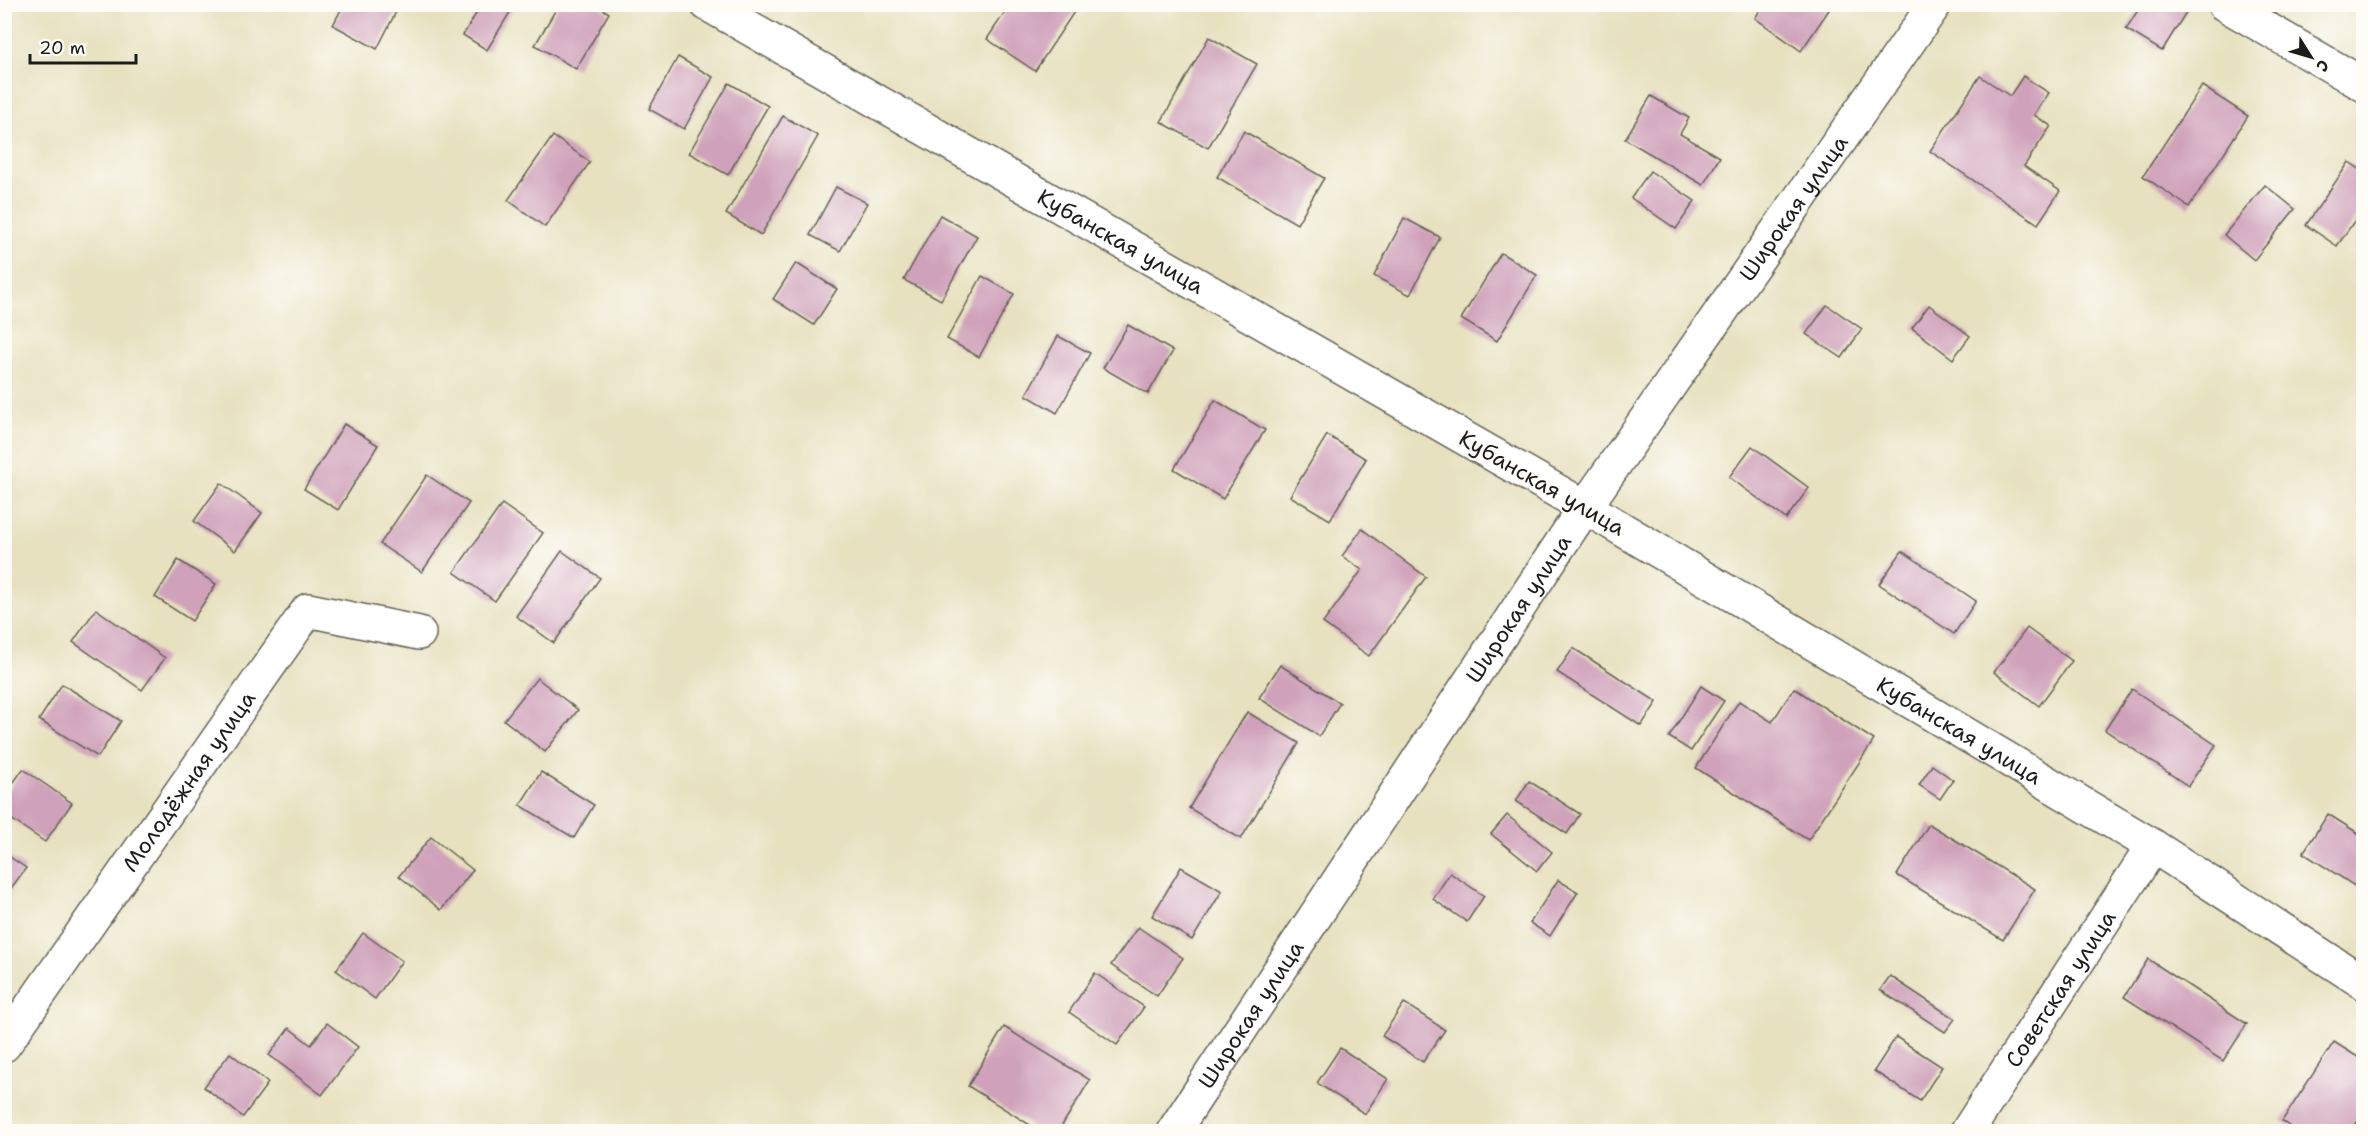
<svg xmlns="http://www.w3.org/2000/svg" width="2368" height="1136" font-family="'Shantell Sans',sans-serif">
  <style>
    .building { fill: #cfa1ba }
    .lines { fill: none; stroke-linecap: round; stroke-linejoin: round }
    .street-casing { stroke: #636155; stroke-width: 36 }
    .secondary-casing { stroke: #636155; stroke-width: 36 }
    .path { stroke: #636155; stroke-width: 4; stroke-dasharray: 1.5 4.5; stroke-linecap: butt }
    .street { stroke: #fff; stroke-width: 33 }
    .secondary { stroke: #fff; stroke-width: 33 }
    .labels { text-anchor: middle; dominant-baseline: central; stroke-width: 4.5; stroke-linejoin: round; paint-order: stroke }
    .street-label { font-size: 22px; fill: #1c1c1c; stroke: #fdfcf7 }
  </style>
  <rect width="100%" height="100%" fill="#fdfcf7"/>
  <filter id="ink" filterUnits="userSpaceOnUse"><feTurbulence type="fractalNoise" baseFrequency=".0167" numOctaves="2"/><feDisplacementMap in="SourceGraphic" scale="12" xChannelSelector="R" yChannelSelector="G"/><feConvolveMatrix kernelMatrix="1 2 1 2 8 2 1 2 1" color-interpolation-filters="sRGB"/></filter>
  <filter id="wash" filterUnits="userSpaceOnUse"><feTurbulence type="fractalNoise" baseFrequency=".008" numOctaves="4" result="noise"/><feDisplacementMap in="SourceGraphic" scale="24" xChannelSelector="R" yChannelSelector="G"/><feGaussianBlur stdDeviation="1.35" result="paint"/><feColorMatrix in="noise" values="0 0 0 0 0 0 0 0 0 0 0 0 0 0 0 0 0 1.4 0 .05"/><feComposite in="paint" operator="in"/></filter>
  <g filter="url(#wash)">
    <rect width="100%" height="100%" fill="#e7e1bf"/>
    <g id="blocks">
      <g class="building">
        <polygon points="344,4 400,4 377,49 333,25"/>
        <polygon points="482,4 515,4 487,50 463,35"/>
        <polygon points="559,4 595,4 609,13 576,69 535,45"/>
        <polygon points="1006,4 1070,4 1076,9 1035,71 987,39 1009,6"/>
        <polygon points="1764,4 1833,4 1801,51 1755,18"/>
        <polygon points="2142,4 2191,4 2162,51 2126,29"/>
        <polygon points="1209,37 1257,64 1208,148 1161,122"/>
        <polygon points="678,57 713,77 684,129 649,109"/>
        <polygon points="1980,76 2010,96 2023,76 2049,93 2034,115 2051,126 2024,166 2060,191 2038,224 1930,151"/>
        <polygon points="729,83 768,106 728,175 689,153"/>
        <polygon points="2202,86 2248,116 2189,207 2143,176"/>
        <polygon points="1651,96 1689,118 1680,134 1720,157 1703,185 1625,139"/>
        <polygon points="783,116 818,136 761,235 726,214"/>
        <polygon points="1244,131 1324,178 1297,224 1217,177"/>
        <polygon points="553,136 590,162 545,227 508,200"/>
        <polygon points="2349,162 2364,172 2364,207 2337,246 2306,225"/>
        <polygon points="1650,171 1695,201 1676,229 1631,198"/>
        <polygon points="2265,185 2295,209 2254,260 2224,235"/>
        <polygon points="836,187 867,203 840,251 810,235"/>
        <polygon points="940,215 977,236 941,300 904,280"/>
        <polygon points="1404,218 1440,237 1410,295 1374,276"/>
        <polygon points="1501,253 1537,275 1497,341 1461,319"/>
        <polygon points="796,263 837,289 814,325 773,299"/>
        <polygon points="982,276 1014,294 979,357 947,339"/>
        <polygon points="1827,305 1862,329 1842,358 1806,334"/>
        <polygon points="1929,305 1970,336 1953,359 1912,328"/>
        <polygon points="1128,325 1173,351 1148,394 1103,368"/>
        <polygon points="1058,336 1090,353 1057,413 1026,395"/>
        <polygon points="1215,400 1265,430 1223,499 1174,469"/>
        <polygon points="344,424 378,445 338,510 304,489"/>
        <polygon points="1327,435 1366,459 1330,520 1290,496"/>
        <polygon points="1752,446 1809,488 1786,519 1729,477"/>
        <polygon points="427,475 469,503 422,572 380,544"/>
        <polygon points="221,483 262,513 235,551 194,521"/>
        <polygon points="502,504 543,533 495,601 454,572"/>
        <polygon points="1362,529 1426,577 1369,656 1323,623 1362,570 1342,556"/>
        <polygon points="562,551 600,578 554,643 516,616"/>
        <polygon points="1902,551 1976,601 1954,634 1879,584"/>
        <polygon points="178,560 216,584 192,621 155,597"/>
        <polygon points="96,609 165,658 142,690 73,642"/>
        <polygon points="2027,628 2072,661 2039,706 1994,672"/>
        <polygon points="1573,648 1657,702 1641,726 1557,672"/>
        <polygon points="1280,665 1340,703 1319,736 1259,698"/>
        <polygon points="537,678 578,710 545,752 504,720"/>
        <polygon points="62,684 121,721 98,757 39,720"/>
        <polygon points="1701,686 1724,701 1691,751 1669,737"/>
        <polygon points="1794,688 1874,740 1808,840 1696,768 1739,701 1772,722"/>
        <polygon points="2132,689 2216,745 2188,786 2105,730"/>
        <polygon points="1247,712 1299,743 1241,839 1189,808"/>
        <polygon points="1932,765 1953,780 1940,799 1919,785"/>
        <polygon points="23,769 72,803 45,842 4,814 4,796"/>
        <polygon points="541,772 594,805 574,838 520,805"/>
        <polygon points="1529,781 1580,814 1567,834 1516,801"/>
        <polygon points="2328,814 2364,837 2364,892 2303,853"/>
        <polygon points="1507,815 1552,852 1537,871 1491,834"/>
        <polygon points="1929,824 2035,889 2003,940 1897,875"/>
        <polygon points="431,837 473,870 441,910 399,876"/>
        <polygon points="4,853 26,868 4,898"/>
        <polygon points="1181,867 1222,891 1192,940 1152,916"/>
        <polygon points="1450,873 1484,896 1467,922 1433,899"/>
        <polygon points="1558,880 1578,892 1550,936 1530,923"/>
        <polygon points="1138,927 1183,958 1157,996 1111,965"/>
        <polygon points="363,933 402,961 375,999 336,970"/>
        <polygon points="2148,959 2247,1024 2223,1061 2124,997"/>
        <polygon points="1095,973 1144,1007 1117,1045 1069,1012"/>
        <polygon points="1890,976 1955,1019 1945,1032 1880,990"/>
        <polygon points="1404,1003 1445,1030 1423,1062 1382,1036"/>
        <polygon points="327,1023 358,1047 322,1095 269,1055 289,1028 311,1045"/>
        <polygon points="1004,1027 1090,1080 1058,1132 1041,1132 968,1086"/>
        <polygon points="1896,1037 1942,1067 1920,1101 1874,1071"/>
        <polygon points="2334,1042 2364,1061 2364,1112 2351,1132 2297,1132 2282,1121"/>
        <polygon points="1340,1048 1388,1079 1365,1114 1317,1083"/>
        <polygon points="230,1053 268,1083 243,1117 204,1087"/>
      </g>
    </g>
  </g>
  <g filter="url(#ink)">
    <use href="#blocks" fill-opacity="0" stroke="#636155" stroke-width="1.5"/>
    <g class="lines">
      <g class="street-casing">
        <g id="street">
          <polyline points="2224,4 2364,85"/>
          <path id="s1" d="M1585,507l568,339 211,137"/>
          <path id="s2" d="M4,1045l304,-435 111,23"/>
          <path id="s3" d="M1967,1132l186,-286"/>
        </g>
      </g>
      <g class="secondary-casing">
        <g id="secondary">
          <path id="s4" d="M707,4l878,503"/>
          <path id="s5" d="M1173,1132l412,-625 350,-503"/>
        </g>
      </g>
      <polyline class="path" points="4,1130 6,1132"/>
      <use href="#street" class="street"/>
      <use href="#secondary" class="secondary"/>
    </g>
  </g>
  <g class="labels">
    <g class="street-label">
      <text stroke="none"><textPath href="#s5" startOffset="1113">Широкая улица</textPath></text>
      <text stroke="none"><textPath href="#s4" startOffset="477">Кубанская улица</textPath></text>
      <text transform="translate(1542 483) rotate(30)">Кубанская улица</text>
      <text stroke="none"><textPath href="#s5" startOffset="627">Широкая улица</textPath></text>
      <text stroke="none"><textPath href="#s1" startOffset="436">Кубанская улица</textPath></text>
      <text stroke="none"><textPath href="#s2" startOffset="322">Молодёжная улица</textPath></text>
      <text stroke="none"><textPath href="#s3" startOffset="171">Советская улица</textPath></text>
      <text stroke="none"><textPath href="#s5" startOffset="141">Широкая улица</textPath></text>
    </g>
  </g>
  <rect width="2368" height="1136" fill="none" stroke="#fdfcf7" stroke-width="24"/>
  <g transform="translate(2311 57) rotate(127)" stroke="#fdfcf7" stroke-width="4.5" paint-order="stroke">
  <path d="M0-4.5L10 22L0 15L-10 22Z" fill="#1c1c1c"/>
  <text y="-9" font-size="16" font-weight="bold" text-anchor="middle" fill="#1c1c1c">С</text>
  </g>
  <path d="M30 54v9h106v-9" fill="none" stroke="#1c1c1c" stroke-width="3"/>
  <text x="39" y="54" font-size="18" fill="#1c1c1c" stroke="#fdfcf7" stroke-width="4.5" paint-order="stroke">20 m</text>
</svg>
